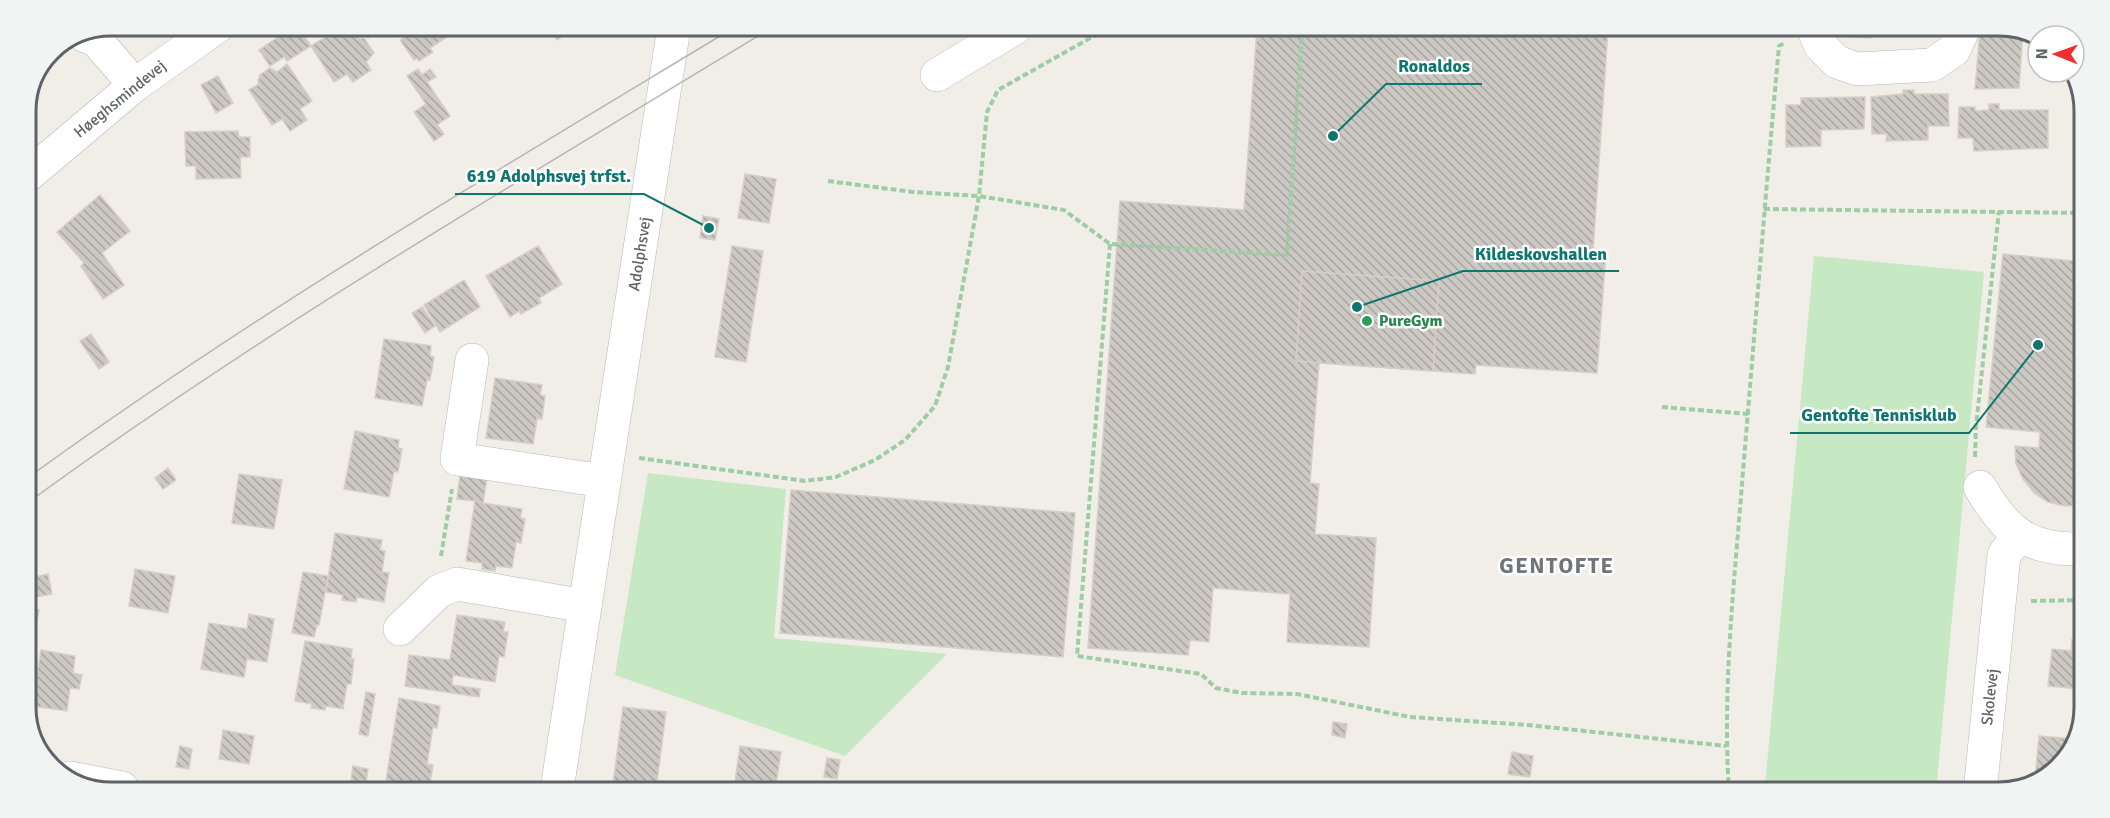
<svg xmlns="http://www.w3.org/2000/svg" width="2110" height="818" font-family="Signika,sans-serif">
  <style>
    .green { fill: #c6e9c3 }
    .building { fill: url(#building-back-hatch); stroke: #d6cfc4; stroke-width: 1.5 }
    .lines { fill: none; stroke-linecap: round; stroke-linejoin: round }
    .minor-casing { stroke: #b4b8bb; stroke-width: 34 }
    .path { stroke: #9ccda5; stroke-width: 4; stroke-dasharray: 6 3; stroke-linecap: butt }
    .minor { stroke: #fff; stroke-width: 33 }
    .tram { stroke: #b5b6b7; stroke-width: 1.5 }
    .leisure-dot { fill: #2e9e5b; stroke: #fff; stroke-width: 2 }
    .labels { text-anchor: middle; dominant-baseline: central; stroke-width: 5; stroke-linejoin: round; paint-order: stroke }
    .street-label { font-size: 16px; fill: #5e6367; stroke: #fff }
    .leisure-label { font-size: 16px; font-weight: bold; fill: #27864d; stroke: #fff; text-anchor: start }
    .district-label { font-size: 22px; font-weight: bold; letter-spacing: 1.5px; fill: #6f7579; stroke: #fff }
    .rim { fill: none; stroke: #5e6367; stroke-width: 3 }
    .leader { fill: none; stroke: #0f766e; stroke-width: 2 }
    .callout-dot { fill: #0f766e; stroke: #fff; stroke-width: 2 }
    .callout-label { font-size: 18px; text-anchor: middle; font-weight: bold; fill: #0f766e; stroke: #fff; stroke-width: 5; stroke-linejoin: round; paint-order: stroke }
  </style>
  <defs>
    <pattern id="building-back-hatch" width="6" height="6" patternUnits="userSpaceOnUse" patternTransform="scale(1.5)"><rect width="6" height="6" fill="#ccc8c3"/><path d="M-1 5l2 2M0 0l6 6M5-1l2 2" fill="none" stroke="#a9a6a2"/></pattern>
  </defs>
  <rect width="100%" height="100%" fill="#f1ede7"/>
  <g class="green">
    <polygon points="1814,256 1984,272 1936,792 1825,792 1765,786"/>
    <polygon points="648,473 786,489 774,638 947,654 845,756 615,675"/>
  </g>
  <g class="building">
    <polygon points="295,26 297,26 311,46 287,61 284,57 270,66 259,50"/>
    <polygon points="343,26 350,26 359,39 364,38 374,53 366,62 371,70 353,82 347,74 334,82 311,46"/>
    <polygon points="361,26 386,26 368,38"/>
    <polygon points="396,26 448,26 453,33 430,48 433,52 419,61 417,58 414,60 400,40 404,37"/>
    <polygon points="548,27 562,27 567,33 557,40"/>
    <polygon points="1257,28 1608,29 1593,251 1606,252 1597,373 1476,365 1475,374 1319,363 1310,483 1319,484 1315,534 1376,538 1369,647 1287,642 1290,594 1213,588 1209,642 1190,640 1188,655 1088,648 1120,201 1244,210"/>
    <polygon points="1836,30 1871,30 1871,38 1836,36"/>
    <polygon points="1980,30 2023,30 2019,88 1975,89"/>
    <polygon points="287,64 312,101 300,109 307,120 290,131 282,119 272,125 249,90 259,84 258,82 260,75 270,68 277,72"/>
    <polygon points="418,69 422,75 430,69 436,77 427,82 450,116 437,125 444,134 434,141 414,112 426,104 407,76"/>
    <polygon points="218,76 233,103 216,113 201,85"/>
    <polygon points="1903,90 1914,90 1914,94 1948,94 1949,126 1928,126 1928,140 1886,141 1887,134 1872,134 1871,97 1903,94"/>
    <polygon points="1865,97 1864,129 1821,130 1821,146 1786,147 1786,105 1801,105 1801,98"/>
    <polygon points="1989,104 1999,104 1999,110 2048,110 2048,148 1974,151 1973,138 1958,138 1959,107 1975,107 1975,111 1989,110"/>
    <polygon points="238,131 239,137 250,137 250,157 240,157 241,178 196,179 196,166 186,166 185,132"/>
    <polygon points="745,174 776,179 769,223 738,218"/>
    <polygon points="100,195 130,231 102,253 124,285 103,299 81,266 84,263 57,232"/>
    <polygon points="703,216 719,219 715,240 700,238"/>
    <polygon points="538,246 562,284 539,298 541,303 521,314 519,311 510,317 486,276"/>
    <polygon points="732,246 763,251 746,362 715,357"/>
    <polygon points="2003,254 2083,262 2081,505 2065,506 2048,502 2034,493 2023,479 2016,464 2015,446 2039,448 2040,432 1986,427"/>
    <polygon points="1302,271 1439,281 1433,371 1296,361"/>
    <polygon points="464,280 480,307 440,332 424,305"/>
    <polygon points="26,284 36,297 26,306"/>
    <polygon points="422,307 435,326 425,333 412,313"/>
    <polygon points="91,334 109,362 99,369 80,341"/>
    <polygon points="384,339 431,346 430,356 434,357 430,380 427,380 422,406 375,398"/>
    <polygon points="495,378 542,385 540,395 545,396 542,419 537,419 533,444 486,438"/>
    <polygon points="355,431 399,440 398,448 402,449 398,472 394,471 389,497 344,489"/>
    <polygon points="168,468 176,480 163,489 155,478"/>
    <polygon points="239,474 282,480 274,529 232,523"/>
    <polygon points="460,475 487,478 483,503 522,509 520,518 525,519 521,543 516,542 512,568 496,566 495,571 482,569 482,563 466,561 475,501 457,499"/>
    <polygon points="791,490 1075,513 1063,657 780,633"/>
    <polygon points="335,533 382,540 380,550 385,551 382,572 389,573 384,602 357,597 356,602 342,600 343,595 326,592"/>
    <polygon points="135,569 175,576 168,613 129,606"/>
    <polygon points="303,572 328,576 319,625 317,625 314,637 292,633"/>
    <polygon points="48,574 52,594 36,597 31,578"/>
    <polygon points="26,608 39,610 30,656 26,656"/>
    <polygon points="249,614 274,619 267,662 247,659 244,677 201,669 209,623 247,629"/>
    <polygon points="457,615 505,622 503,632 508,632 504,657 499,656 495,682 453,675 452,685 480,689 479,697 405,686 409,655 450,660"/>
    <polygon points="2072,639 2081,639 2080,689 2048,686 2052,649 2071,651"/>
    <polygon points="305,641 352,649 351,659 354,659 351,684 347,684 343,709 326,706 325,710 311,708 312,704 295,701"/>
    <polygon points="41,650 75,656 73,673 82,675 79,689 70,688 67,711 32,706"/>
    <polygon points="366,692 375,694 368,736 359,734"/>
    <polygon points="399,698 440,706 437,728 433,727 427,764 433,765 429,788 386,781"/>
    <polygon points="623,707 666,712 656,789 613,784"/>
    <polygon points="1333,722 1347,724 1345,738 1332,735"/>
    <polygon points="223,730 254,736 249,764 219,759"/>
    <polygon points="2039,736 2073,739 2072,746 2051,775 2035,780"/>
    <polygon points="180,746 192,749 189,769 176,767"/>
    <polygon points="740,746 781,752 775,790 734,789"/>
    <polygon points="1512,752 1533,756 1530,777 1508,774"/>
    <polygon points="827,758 840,760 837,779 824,777"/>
    <polygon points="353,766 368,769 365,789 350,789"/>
    <polygon points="967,782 999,786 998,790 966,790"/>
  </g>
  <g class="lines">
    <g class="minor-casing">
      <g id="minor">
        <polyline points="1814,30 1820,45 1837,62 1857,69 1932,65 1954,50 1963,30"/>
        <polyline points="85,36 95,39 135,85"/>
        <polyline points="937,75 1015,28"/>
        <polyline points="26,177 135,85 218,26"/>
        <polyline points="472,360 457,459 604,481"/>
        <path d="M1980,487c26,45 48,63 101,62"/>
        <polyline points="400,629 439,591 457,584 585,606"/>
        <polyline points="70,778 122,788"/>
        <polyline points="557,789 674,27"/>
        <polyline points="1980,792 2004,555 2019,535"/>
      </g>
    </g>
    <g class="path">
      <polyline points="1771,30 1784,35"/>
      <polyline points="828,181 913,192 979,196 1064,210 1110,244 1287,255 1302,32 1299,28"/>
      <polyline points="1764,209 2084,213"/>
      <polyline points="1110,244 1077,656 1201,674 1216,688 1242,693 1297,694 1410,717 1528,725 1726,746"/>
      <polyline points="1662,407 1748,414"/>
      <polyline points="1975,457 1976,427 1999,211"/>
      <polyline points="639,458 805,481 836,477 875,460 905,440 935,406 948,367 979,196 987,112 998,90 1108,28"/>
      <polyline points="441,556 452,489"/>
      <polyline points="2031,601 2081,600"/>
      <path d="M1729,792c-7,-107 6,-215 14,-321 12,-142 23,-283 36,-425l6,-3"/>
    </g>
    <use href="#minor" class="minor"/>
    <g class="tram">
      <path d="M26,479c227,-165 469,-307 709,-452"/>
      <path d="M26,504c239,-175 495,-324 747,-477"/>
    </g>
  </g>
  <circle class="leisure-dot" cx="1367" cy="321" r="6"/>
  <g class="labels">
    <g class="street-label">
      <text transform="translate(120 99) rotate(-39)">Høeghsmindevej</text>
      <text transform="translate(640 254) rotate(-81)">Adolphsvej</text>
      <text transform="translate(1990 697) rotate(-84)">Skolevej</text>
    </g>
    <g class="leisure-label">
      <text x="1379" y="321">PureGym</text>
    </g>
    <g class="district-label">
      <text x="1557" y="565">GENTOFTE</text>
    </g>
  </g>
  <path d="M0 0H2110V818H0ZM111 36H1999A75 75 0 0 1 2074 111V707A75 75 0 0 1 1999 782H111A75 75 0 0 1 36 707V111A75 75 0 0 1 111 36Z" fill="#f2f3f3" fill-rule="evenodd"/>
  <path class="rim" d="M111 36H1999A75 75 0 0 1 2074 111V707A75 75 0 0 1 1999 782H111A75 75 0 0 1 36 707V111A75 75 0 0 1 111 36Z"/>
  <path class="leader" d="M1333 136L1386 84H1482M709 228L644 194H455M1357 307L1463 271H1619M2038 345L1969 433H1790"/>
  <g class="callout-dot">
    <circle cx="1333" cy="136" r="6"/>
    <circle cx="709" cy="228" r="6"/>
    <circle cx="1357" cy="307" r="6"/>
    <circle cx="2038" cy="345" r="6"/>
  </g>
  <g class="callout-label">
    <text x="1434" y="72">Ronaldos</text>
    <text x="549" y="182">619 Adolphsvej trfst.</text>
    <text x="1541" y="260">Kildeskovshallen</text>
    <text x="1879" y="421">Gentofte Tennisklub</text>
  </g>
  <g transform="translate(2056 54) rotate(271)"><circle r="28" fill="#ffffff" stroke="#bfc1c2" stroke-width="1.5"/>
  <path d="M0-4.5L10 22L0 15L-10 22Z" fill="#ef2e32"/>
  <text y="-9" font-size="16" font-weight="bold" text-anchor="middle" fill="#5e6367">N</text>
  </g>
</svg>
